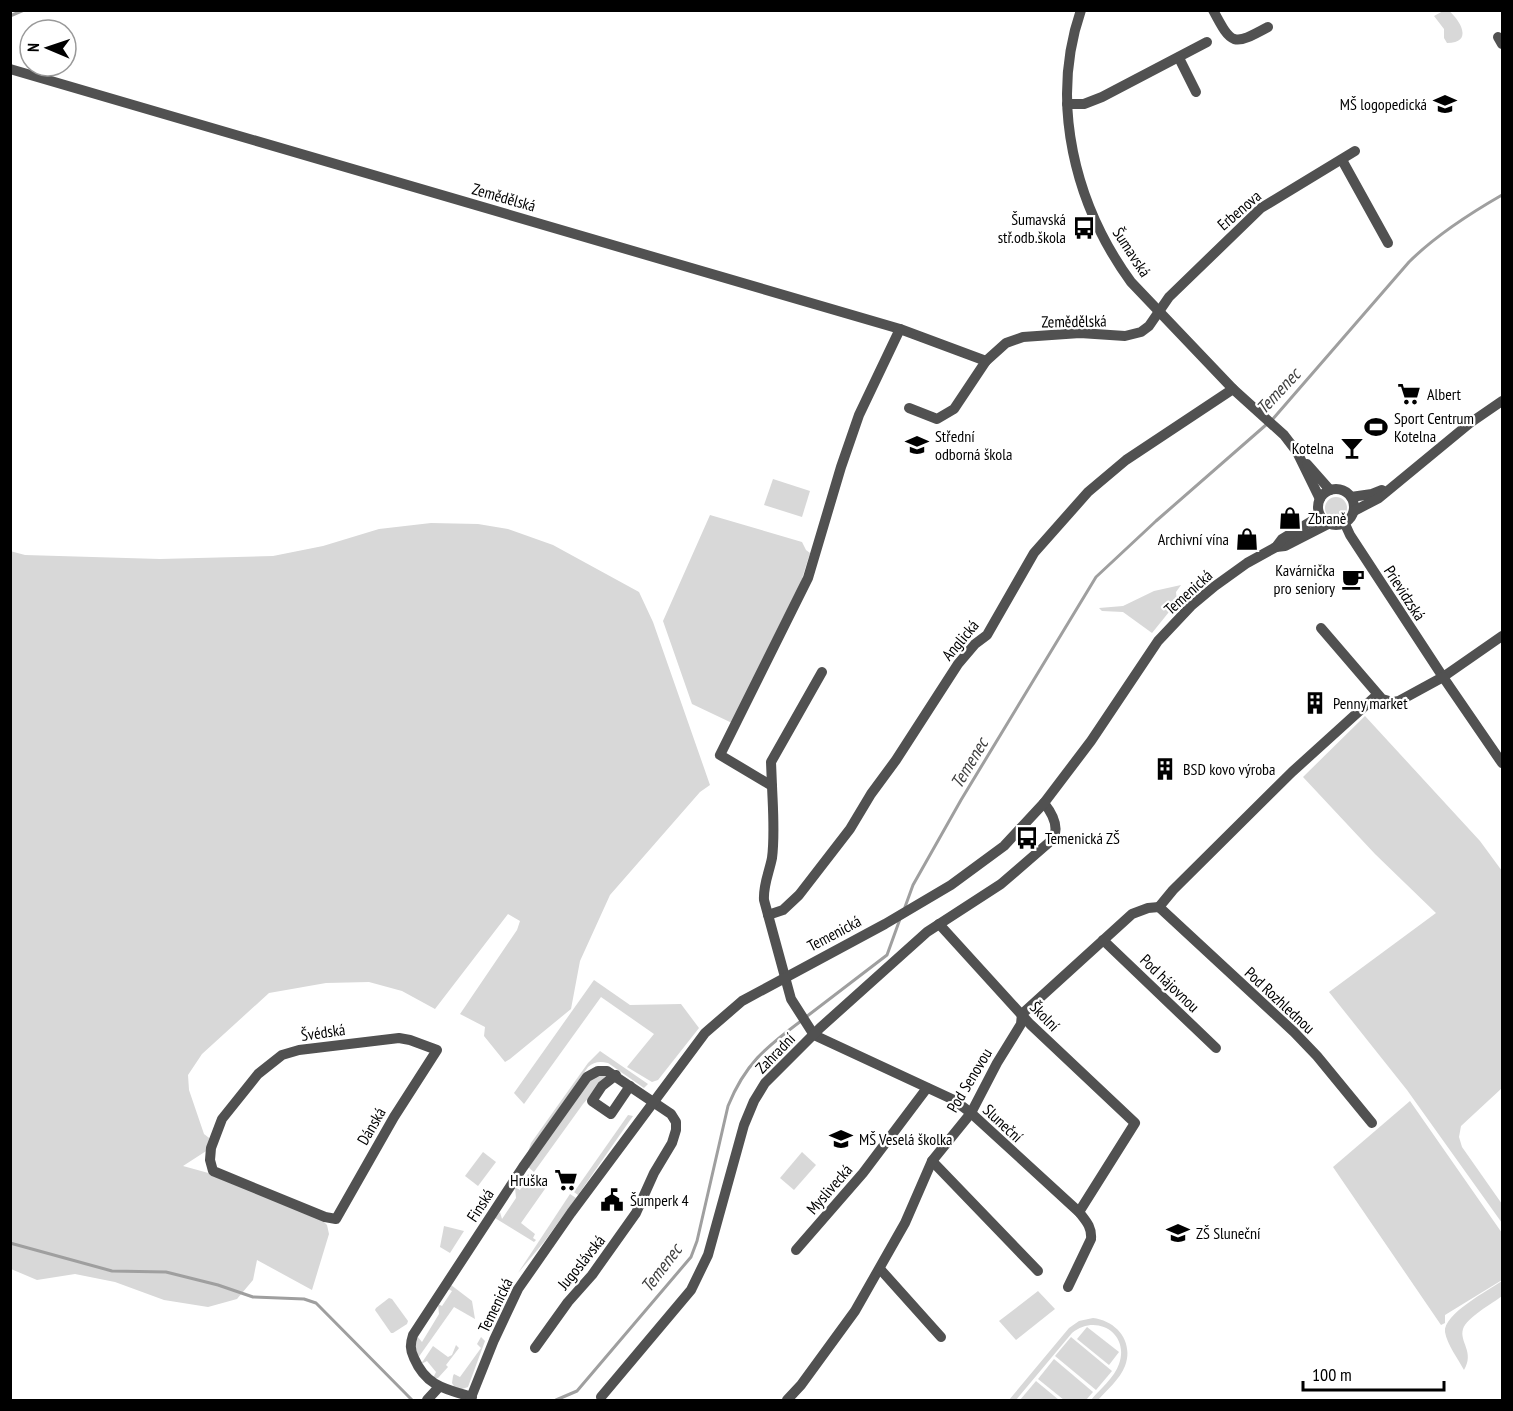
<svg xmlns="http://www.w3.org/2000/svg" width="1513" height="1411" font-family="'PT Sans Narrow',sans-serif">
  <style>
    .green { fill: #d8d8d8 }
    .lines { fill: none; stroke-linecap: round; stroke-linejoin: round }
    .stream { stroke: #9f9f9f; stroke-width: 3 }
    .minor { stroke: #515151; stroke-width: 10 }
    .labels { text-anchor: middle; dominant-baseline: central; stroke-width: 4.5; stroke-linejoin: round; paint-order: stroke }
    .poi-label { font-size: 16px; fill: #000; stroke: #fff; text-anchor: start }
    .street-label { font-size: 16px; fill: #000; stroke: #fff }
    .water-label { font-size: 18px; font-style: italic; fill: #404040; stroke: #fff }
  </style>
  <rect width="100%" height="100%" fill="#fff"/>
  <g class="green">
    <path d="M1445,10l4,1c11,9 25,32 -2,32l-3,-5v-9l-10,-13z"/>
    <polygon points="773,479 810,491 802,517 764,505"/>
    <circle cx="1336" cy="508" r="11"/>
    <polygon points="710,515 802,542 806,550 810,553 800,585 732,723 692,704 663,621"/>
    <polygon points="431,523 478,524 508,529 553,545 639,592 653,622 710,785 700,792 610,895 580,961 571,1009 510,1059 505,1062 484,1036 485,1027 460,1014 517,930 520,921 508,914 435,1009 402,991 369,982 326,983 269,993 202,1054 188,1075 189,1090 204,1134 217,1144 183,1166 212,1174 323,1221 327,1225 329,1234 312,1290 257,1260 253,1280 237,1299 208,1307 164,1300 115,1282 75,1274 37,1280 11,1269 10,551 25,555 160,559 273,556 323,546 379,529"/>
    <polygon points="1181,585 1176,592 1177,602 1152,633 1123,612 1102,611 1099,608 1123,606 1154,591"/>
    <polygon points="1365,716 1480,841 1502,871 1502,1088 1461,1126 1459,1137 1462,1147 1502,1204 1502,1223 1407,1090 1329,992 1436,913 1375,854 1303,777"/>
    <polygon points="594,980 630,1005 681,1004 699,1028 658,1080 652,1082 627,1067 654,1034 601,997 524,1104 514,1093"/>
    <path d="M600,1051l48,33 -4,4 -36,-25c-9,-2 -14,-1 -20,4l-60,85 3,-9 57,-80z"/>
    <polygon points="602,1075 610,1076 602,1082 583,1104 534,1172 528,1167 585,1085 593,1078"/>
    <polygon points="1410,1101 1502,1233 1502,1280 1445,1315 1445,1323 1441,1325 1333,1167"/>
    <polygon points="628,1115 633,1116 578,1195 574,1192"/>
    <polygon points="483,1152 496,1162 478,1186 465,1176"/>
    <polygon points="802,1152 816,1165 794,1190 780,1178"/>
    <polygon points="528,1174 547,1186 521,1223 535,1234 533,1238 536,1240 534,1242 495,1218 500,1212 502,1219 516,1198 515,1187 520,1190"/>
    <polygon points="570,1194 576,1198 544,1242 518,1273"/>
    <polygon points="444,1226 464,1231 450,1253 440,1247"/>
    <path d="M1502,1281v15c-10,8 -35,21 -39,33 -4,13 12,23 1,41 -6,-11 -17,-26 -19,-38 -2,-18 44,-42 57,-51z"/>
    <polygon points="451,1285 472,1301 475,1319 454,1307 418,1358 415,1344 417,1336 422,1342 439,1314 438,1304 442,1306 452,1291 448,1289"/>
    <polygon points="1038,1291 1055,1309 1016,1340 999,1321"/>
    <polygon points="389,1298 392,1299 408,1321 407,1324 393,1333 391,1333 375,1310 376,1308"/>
    <path d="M1093,1318c24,3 41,24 32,48 -5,13 -18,24 -27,34h-7c8,-10 24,-23 28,-36 11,-31 -23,-51 -47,-31l-56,67h-7l60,-72 10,-7z"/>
    <polygon points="1087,1327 1119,1352 1109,1365 1077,1339"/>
    <polygon points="481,1337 485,1341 468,1387 462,1389 455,1388 452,1383 453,1376 454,1374 460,1377 481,1348 477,1344"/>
    <polygon points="1071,1337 1112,1371 1096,1390 1055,1356"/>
    <polygon points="456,1345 459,1348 446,1365 448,1367 438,1378 433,1378 436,1372 427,1361 421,1364 433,1346 448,1357 452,1355"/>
    <polygon points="1054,1359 1093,1392 1086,1400 1064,1400 1038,1379"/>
    <polygon points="1036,1381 1059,1400 1020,1400"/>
  </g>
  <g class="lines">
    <g class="stream">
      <polyline points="10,16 24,10"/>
      <path d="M1272,420l137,-158c27,-27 60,-48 93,-67"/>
      <polyline points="905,907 913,885 961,800 1096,577 1156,521 1267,424"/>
      <polyline points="806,1017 887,955 900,919"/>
      <polyline points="10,1243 112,1271 166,1272 218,1285 253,1297 304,1299 316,1303 412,1400"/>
      <path d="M556,1400l21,-9 114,-134 6,-16 31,-135c17,-42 37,-58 73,-85"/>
    </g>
    <g class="minor">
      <path d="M1081,10c-32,93 -6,195 50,272l102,107 51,46 13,17 23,47"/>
      <path d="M1213,10c19,36 20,36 55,17"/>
      <polyline points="1498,37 1502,44"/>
      <polyline points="1179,58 1196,92"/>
      <polyline points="10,69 900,329 986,361 1006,343 1023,337 1080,333 1125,336 1141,332 1149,326 1169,297 1261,208 1355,151"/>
      <polyline points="1067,104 1084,104 1102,97 1207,42"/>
      <polyline points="1342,160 1388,243"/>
      <path d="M900,329l-41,86 -18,52 -33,111 -88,177 52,31c1,24 3,49 0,72 -3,15 -9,27 -8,42l27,99 23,36 140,65 17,13 108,99c7,9 13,15 12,27l-23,48"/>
      <polyline points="909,408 937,419 954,409 986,361"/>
      <polyline points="1307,464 1330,490"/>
      <circle cx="1336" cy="507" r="18"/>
      <polyline points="1351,497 1372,494 1382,490"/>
      <polyline points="1354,511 1379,498 1470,423 1502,401"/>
      <polyline points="1345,524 1350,535 1443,677 1502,636"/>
      <polyline points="1276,547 1285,546 1328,524"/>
      <polyline points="1321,628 1382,699 1393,702 1399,701 1443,677 1502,763"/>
      <polyline points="772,786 771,762 822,672"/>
      <polyline points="1159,907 1173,890 1292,772 1377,695"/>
      <polyline points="1159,907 1294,1032 1317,1056 1372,1123"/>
      <polyline points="768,915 783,910 799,895 850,829 871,794 896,760 958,664 975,644 987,635 1034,553 1088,492 1126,460 1233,389"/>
      <polyline points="939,924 1030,1024 1135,1123 1079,1212"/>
      <polyline points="1103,940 1216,1048"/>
      <polygon points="399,1038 410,1040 437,1050 394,1117 336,1219 325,1217 213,1171 210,1160 211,1148 222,1119 258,1074 282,1055 299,1050"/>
      <polyline points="616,1075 602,1086 592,1101 611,1114 630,1086"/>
      <polyline points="932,1161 1038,1271"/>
      <polyline points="796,1250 863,1173 927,1088"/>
      <polyline points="880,1269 941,1337"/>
      <path d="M472,1397c-27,-8 -46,-11 -58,-39 -4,-8 -4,-14 -1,-23l110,-168 64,-90 11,-6h9l64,43 5,8v8l-4,13 -18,30 -18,40 -44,62 -24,27 -33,46"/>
      <path d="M601,1397l90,-107 17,-35 36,-130 10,-24 11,-18 55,-55 107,-96 74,-48 52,-45c7,-13 -1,-26 -9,-36"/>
      <polyline points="427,1400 439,1387"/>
      <polyline points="470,1400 494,1340 518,1289 571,1213 705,1033 742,1001 885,924 951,885 1004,846 1044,803 1091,741 1158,641 1191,606 1215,586 1247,563 1276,547 1282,539 1320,516"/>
      <polyline points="787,1400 801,1385 855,1311 905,1223 932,1161 971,1113 997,1063 1021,1024 1022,1014 1132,914 1148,908 1159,907"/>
    </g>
  </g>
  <defs>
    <g id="school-bare" transform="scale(1.8)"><path d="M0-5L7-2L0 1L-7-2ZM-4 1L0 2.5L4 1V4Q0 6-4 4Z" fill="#000" stroke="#fff" stroke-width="2.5" paint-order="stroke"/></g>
    <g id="bus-bare" transform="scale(1.8)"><path d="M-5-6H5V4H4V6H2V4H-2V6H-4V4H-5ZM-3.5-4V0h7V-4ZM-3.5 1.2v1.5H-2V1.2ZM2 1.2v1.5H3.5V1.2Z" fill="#000" stroke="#fff" stroke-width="2.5" paint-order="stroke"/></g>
    <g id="supermarket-bare" transform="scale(1.8)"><path d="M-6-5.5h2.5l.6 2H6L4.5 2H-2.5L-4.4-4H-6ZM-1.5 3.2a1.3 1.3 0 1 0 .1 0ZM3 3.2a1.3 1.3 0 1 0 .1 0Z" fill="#000" stroke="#fff" stroke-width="2.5" paint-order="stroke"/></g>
    <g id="stadium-bare" transform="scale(1.8)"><path d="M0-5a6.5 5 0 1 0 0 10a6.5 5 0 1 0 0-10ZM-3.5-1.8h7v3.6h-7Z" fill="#000" stroke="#fff" stroke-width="2.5" paint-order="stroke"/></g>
    <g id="university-bare" transform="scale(1.8)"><path d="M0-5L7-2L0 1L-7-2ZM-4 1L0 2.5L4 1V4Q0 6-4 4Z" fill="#000" stroke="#fff" stroke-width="2.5" paint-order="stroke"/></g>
    <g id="bar-bare" transform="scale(1.8)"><path d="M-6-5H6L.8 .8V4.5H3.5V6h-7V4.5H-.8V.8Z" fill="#000" stroke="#fff" stroke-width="2.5" paint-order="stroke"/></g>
    <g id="shop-bare" transform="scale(1.8)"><path d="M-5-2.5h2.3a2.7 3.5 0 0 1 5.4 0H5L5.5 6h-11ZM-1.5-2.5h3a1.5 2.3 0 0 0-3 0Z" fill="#000" stroke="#fff" stroke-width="2.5" paint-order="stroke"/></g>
    <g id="cafe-bare" transform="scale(1.8)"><path d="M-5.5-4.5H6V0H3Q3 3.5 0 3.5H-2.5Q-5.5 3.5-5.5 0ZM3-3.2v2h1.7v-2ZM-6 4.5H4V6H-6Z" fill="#000" stroke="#fff" stroke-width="2.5" paint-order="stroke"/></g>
    <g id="building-bare" transform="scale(1.8)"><path d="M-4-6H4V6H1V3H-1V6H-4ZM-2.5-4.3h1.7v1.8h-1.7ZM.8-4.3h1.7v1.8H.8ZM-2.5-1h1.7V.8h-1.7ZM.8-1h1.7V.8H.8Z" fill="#000" stroke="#fff" stroke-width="2.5" paint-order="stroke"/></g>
    <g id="civic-bare" transform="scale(1.8)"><path d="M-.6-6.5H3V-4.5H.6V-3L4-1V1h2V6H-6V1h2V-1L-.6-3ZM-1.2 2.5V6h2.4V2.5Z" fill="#000" stroke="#fff" stroke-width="2.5" paint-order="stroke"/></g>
  </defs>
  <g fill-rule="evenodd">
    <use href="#school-bare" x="1445" y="104"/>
    <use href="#bus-bare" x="1084" y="228"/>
    <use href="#supermarket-bare" x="1409" y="394"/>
    <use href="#stadium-bare" x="1376" y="427"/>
    <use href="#university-bare" x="917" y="445"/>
    <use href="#bar-bare" x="1352" y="448"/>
    <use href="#shop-bare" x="1290" y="518"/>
    <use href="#shop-bare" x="1247" y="539"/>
    <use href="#cafe-bare" x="1353" y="579"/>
    <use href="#building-bare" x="1315" y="703"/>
    <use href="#building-bare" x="1165" y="769"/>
    <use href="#bus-bare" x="1027" y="838"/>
    <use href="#school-bare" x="841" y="1139"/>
    <use href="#supermarket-bare" x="566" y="1180"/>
    <use href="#civic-bare" x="612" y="1200"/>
    <use href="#school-bare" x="1178" y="1233"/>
  </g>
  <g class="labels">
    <g class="poi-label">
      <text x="1427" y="104" text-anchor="end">MŠ logopedická</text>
      <text x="1066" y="219" text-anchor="end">Šumavská<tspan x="1066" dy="18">stř.odb.škola</tspan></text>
      <text x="1427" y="394">Albert</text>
      <text x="1394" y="418">Sport Centrum<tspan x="1394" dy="18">Kotelna</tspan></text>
      <text x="935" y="436">Střední<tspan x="935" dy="18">odborná škola</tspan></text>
      <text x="1334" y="448" text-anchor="end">Kotelna</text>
      <text x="1308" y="518">Zbraně</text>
      <text x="1229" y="539" text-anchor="end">Archivní vína</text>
      <text x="1335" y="570" text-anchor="end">Kavárnička<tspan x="1335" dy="18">pro seniory</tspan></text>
      <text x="1333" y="703">Penny market</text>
      <text x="1183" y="769">BSD kovo výroba</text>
      <text x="1045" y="838">Temenická ZŠ</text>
      <text x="859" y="1139">MŠ Veselá školka</text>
      <text x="548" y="1180" text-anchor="end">Hruška</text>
      <text x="630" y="1200">Šumperk 4</text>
      <text x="1196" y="1233">ZŠ Sluneční</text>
    </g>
    <g class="street-label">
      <text transform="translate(504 197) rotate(16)">Zemědělská</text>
      <text transform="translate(1239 210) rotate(-41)">Erbenova</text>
      <text transform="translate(1132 252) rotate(57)">Šumavská</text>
      <text transform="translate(1074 321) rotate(-1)">Zemědělská</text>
      <text transform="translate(1188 592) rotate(-42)">Temenická</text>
      <text transform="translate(1405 593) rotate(57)">Prievidzská</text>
      <text transform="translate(960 640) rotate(-50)">Anglická</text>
      <text transform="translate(834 933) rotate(-28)">Temenická</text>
      <text transform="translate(1170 983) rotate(44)">Pod hájovnou</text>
      <text transform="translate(1280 1000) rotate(43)">Pod Rozhlednou</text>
      <text transform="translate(1045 1016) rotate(46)">Školní</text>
      <text transform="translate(323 1032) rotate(-8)">Švédská</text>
      <text transform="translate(775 1053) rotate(-46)">Zahradní</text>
      <text transform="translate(969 1080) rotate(-59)">Pod Senovou</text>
      <text transform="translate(1003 1123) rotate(43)">Sluneční</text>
      <text transform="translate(371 1126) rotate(-60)">Dánská</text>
      <text transform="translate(829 1189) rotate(-49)">Myslivecká</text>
      <text transform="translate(480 1205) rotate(-57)">Finská</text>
      <text transform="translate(581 1262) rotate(-51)">Jugoslávská</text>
      <text transform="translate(495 1305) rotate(-64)">Temenická</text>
    </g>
    <g class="water-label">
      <text transform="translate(1278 391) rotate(-47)">Temenec</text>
      <text transform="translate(969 763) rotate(-59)">Temenec</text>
      <text transform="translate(661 1268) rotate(-53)">Temenec</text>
    </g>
  </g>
  <rect width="1513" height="1411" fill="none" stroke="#000000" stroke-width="24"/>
  <g transform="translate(48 48) rotate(272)"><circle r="28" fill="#ffffff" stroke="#999999" stroke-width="1.5"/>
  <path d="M0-4.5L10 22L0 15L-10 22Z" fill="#000000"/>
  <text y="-9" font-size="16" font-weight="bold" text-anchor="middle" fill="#000000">N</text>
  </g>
  <path d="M1303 1381v9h141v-9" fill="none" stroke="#000000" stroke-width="3"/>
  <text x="1312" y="1381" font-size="18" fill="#000000" stroke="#ffffff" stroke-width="4.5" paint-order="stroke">100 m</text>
</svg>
